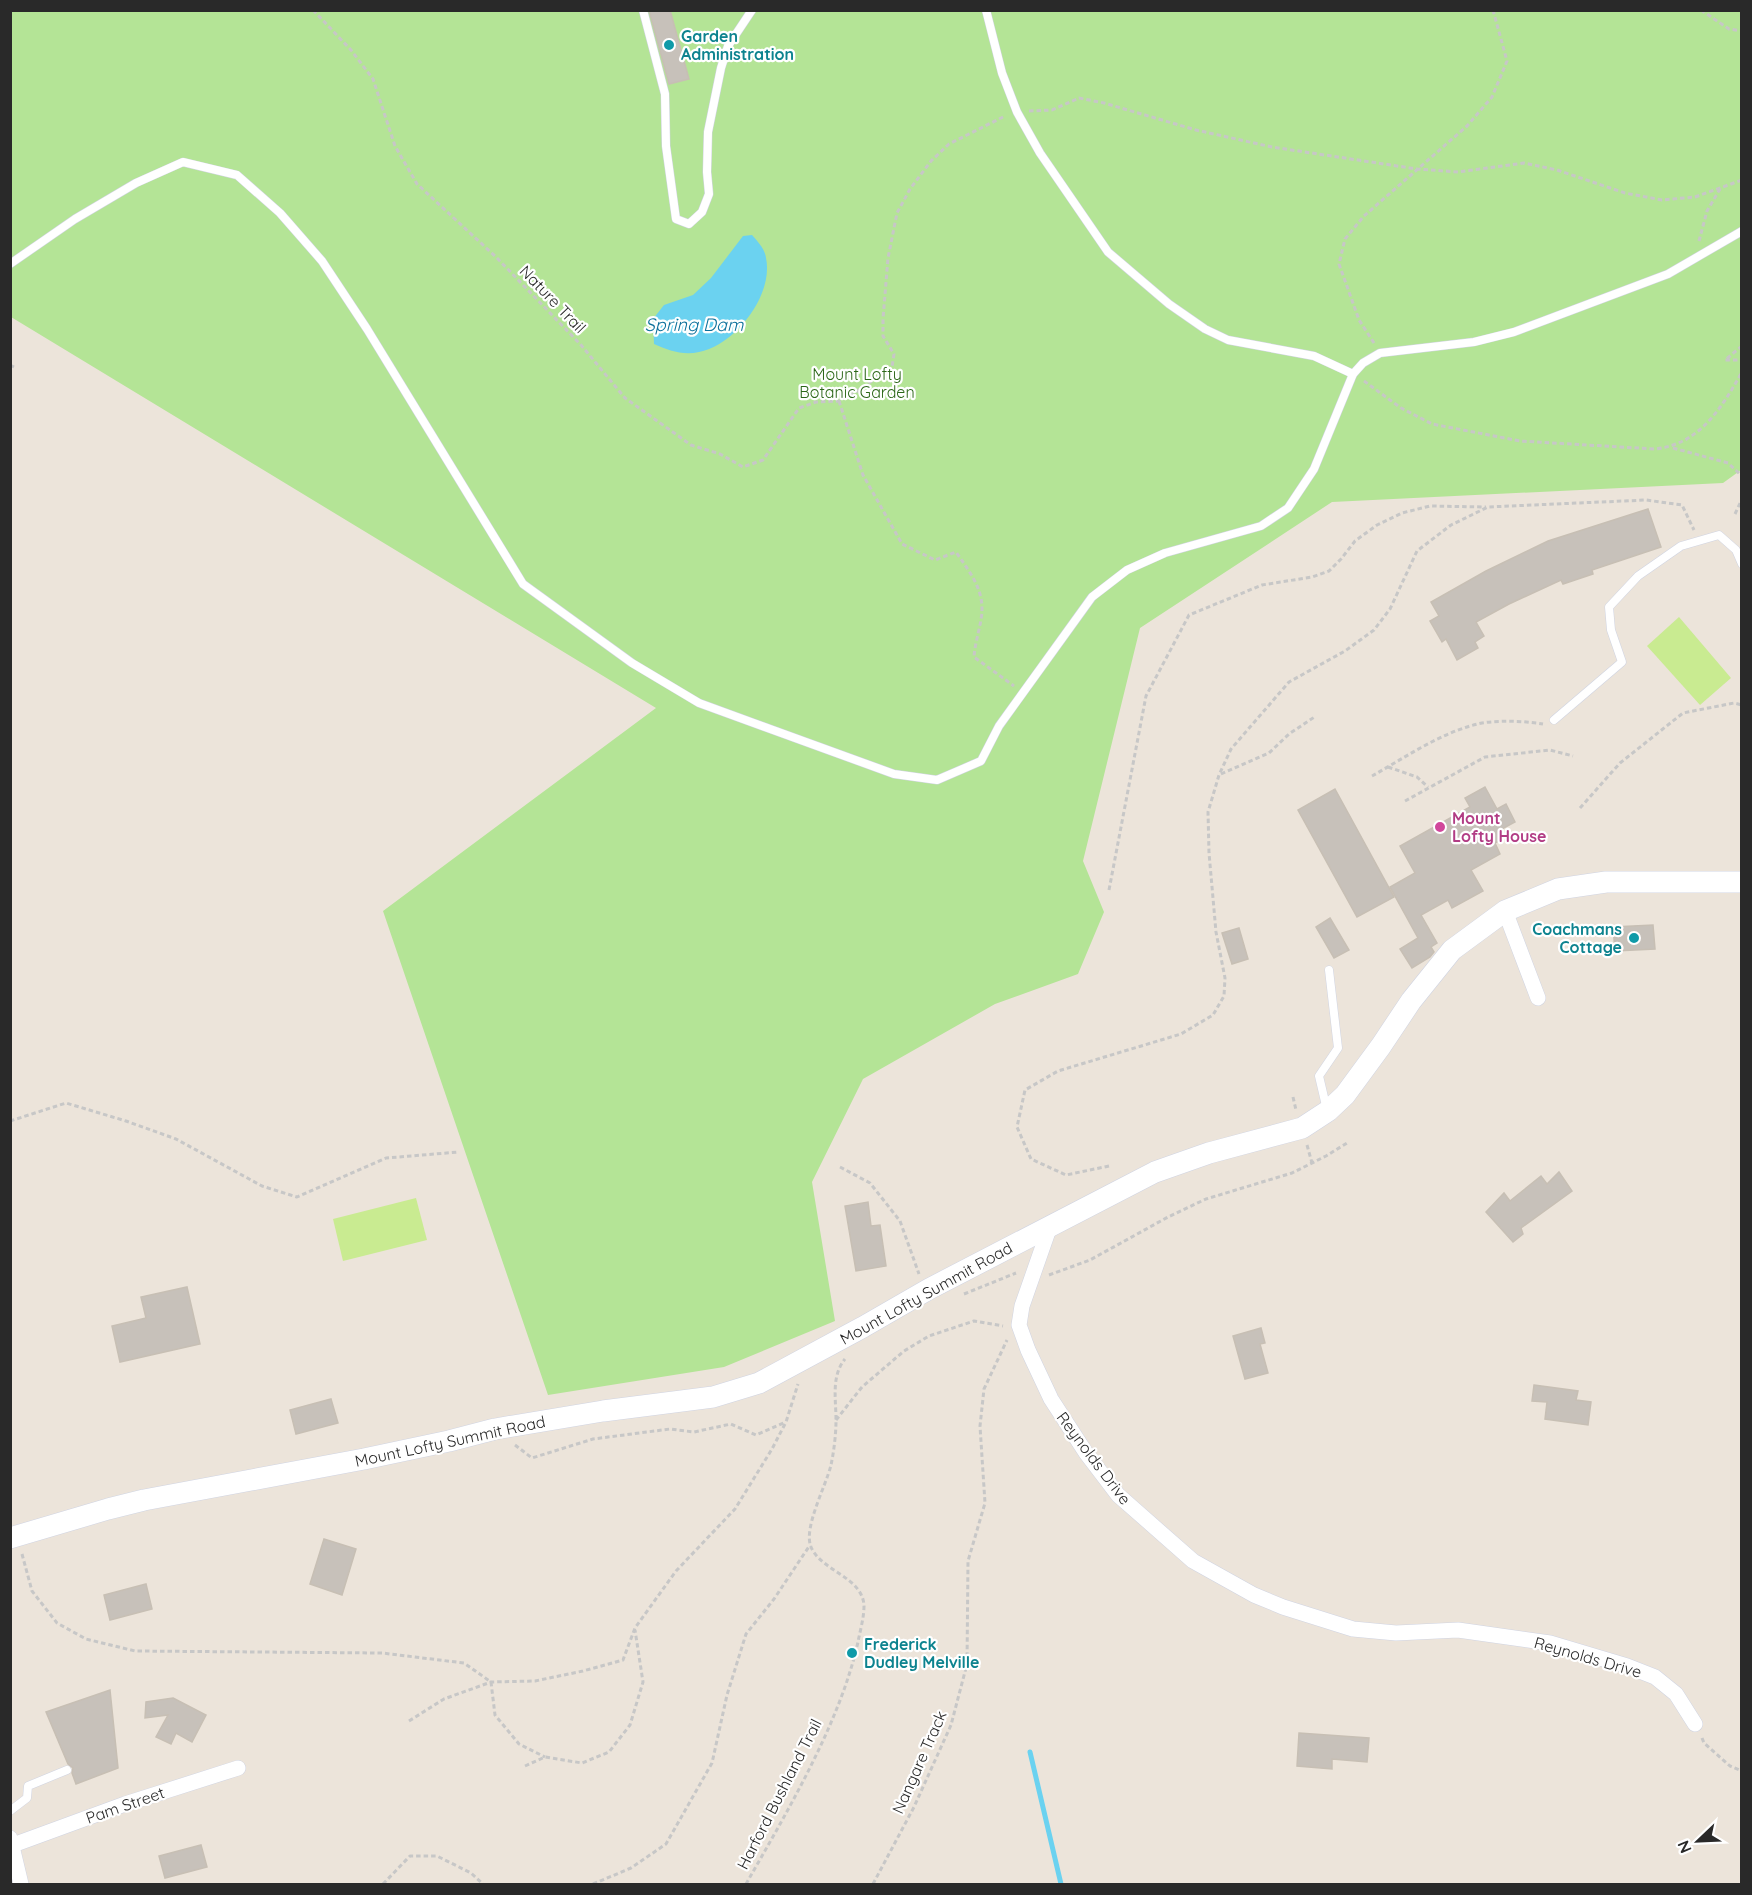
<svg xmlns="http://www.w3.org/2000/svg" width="1752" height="1895" font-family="Quicksand,sans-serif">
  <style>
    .green { fill: #b4e496 }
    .pitch { fill: #c9eb91 }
    .water { fill: #6bd2f0 }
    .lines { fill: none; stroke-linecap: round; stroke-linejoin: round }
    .stream { stroke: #6bd2f0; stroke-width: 5 }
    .building { fill: #c7c1ba; stroke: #c7bfb4; stroke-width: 1.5 }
    .service-casing { stroke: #d0d4e2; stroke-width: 9 }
    .minor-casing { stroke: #d0d4e2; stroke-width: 16 }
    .secondary-casing { stroke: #d0d4e2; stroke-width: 22 }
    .path { stroke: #c7c7c7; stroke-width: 3; stroke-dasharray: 4.5 3; stroke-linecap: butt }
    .service { stroke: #fff; stroke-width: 8 }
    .minor { stroke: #fff; stroke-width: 15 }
    .secondary { stroke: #fff; stroke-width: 21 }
    .culture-dot { fill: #0f9aa8; stroke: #fff; stroke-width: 2 }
    .hotel-dot { fill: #d1479c; stroke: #fff; stroke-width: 2 }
    .labels { text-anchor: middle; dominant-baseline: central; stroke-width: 4.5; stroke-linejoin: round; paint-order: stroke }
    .culture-label { font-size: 16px; font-weight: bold; fill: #0d838f; stroke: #fff; text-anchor: start }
    .street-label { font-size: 16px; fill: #292929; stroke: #fff }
    .park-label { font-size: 16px; fill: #2c6718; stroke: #fff }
    .hotel-label { font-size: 16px; font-weight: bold; fill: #b23c85; stroke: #fff; text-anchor: start }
    .water-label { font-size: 18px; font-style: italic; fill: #0b709b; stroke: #fff }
  </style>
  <rect width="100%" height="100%" fill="#ece4da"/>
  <polygon class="green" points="10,11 1741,11 1741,470 1723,483 1332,502 1140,628 1083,861 1104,912 1078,974 995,1004 863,1079 812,1182 835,1321 724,1367 548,1395 383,911 656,708 11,317"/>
  <g class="pitch">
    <polygon points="1679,617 1731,678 1700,705 1647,646"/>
    <polygon points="416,1198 427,1240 343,1261 333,1219"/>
  </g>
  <path class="water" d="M752,235c6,7 13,14 14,23 8,37 -31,87 -67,94 -16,4 -31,-2 -45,-8l-1,-25 11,-14 29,-10 18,-17 32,-42z"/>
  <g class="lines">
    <polyline class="stream" points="1030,1752 1061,1884"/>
  </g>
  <g class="building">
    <polygon points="649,10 670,10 689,79 669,84"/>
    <polygon points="1648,509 1661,547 1592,570 1593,574 1563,584 1561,580 1509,604 1476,622 1484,636 1475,642 1478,648 1457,660 1446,639 1442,642 1430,621 1439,616 1431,602 1486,571 1548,541"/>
    <polygon points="1485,787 1497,809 1506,804 1515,822 1498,831 1502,839 1495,843 1500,854 1471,870 1483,891 1452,908 1448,900 1421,915 1437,943 1431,947 1434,952 1430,957 1412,968 1400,949 1418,938 1390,887 1415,873 1400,846 1470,807 1465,798"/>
    <polygon points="1335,789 1394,897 1357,917 1298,810"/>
    <polygon points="1330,918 1349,950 1334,958 1316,927"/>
    <polygon points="1653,925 1655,949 1615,951 1613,927"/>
    <polygon points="1239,928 1248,959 1232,964 1222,933"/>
    <polygon points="1559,1172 1572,1191 1521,1228 1523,1234 1513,1242 1486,1212 1504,1193 1510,1201 1541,1176 1547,1184"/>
    <polygon points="868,1202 871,1226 880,1225 886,1266 856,1271 845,1206"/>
    <polygon points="187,1287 200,1344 120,1362 112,1326 146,1318 141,1297"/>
    <polygon points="1261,1328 1265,1343 1260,1344 1268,1373 1245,1379 1233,1336"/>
    <polygon points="1534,1385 1578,1391 1576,1400 1591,1402 1588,1425 1545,1419 1547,1402 1532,1401"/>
    <polygon points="331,1399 338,1423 296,1434 290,1410"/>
    <polygon points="324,1539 356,1549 342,1595 310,1584"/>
    <polygon points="146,1584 152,1609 110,1620 104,1595"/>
    <polygon points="110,1690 118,1768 76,1784 72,1773 73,1768 68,1764 46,1712"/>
    <polygon points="173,1698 206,1715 192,1742 176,1733 171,1744 156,1737 168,1715 145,1718 146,1702"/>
    <polygon points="1299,1733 1369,1738 1367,1762 1332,1759 1332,1769 1297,1766"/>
    <polygon points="201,1845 207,1867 165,1878 159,1856"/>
  </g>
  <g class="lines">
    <g class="service-casing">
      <g id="service">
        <polyline points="643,10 665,94 666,146 676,219 689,224 702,212 709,194 707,172 708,132 721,68 728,46 752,10"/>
        <polyline points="986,10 1002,73 1017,112 1040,153 1108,252 1169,304 1205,329 1228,340 1314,356 1353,374"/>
        <polyline points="10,264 75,219 136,183 183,162 237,175 280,213 322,261 367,329 523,584 632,663 699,703 894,774 937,780 981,761 999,726 1092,597 1127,570 1165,553 1261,526 1288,508 1314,469 1353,374 1363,363 1380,353 1474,342 1514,332 1668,274 1742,231"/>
        <polyline points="1554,720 1622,662 1611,630 1609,607 1638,576 1681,546 1719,535 1736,550 1742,564"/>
        <polyline points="1327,1110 1319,1076 1338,1048 1329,970"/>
        <polyline points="10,1811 27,1798 28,1786 67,1770"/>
      </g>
    </g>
    <g class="minor-casing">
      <g id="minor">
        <polyline points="1505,911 1538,998"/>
        <polyline points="1050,1226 1022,1306 1019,1325 1028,1350 1051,1399 1086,1453 1118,1495 1193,1561 1254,1595 1283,1607 1353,1629 1396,1633 1458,1630 1550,1643 1627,1666 1655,1677 1676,1694 1695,1724"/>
        <polyline points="10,1838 21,1884"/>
        <polyline points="13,1845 125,1804 238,1768"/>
      </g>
    </g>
    <g class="secondary-casing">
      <polyline id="secondary" points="10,1538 108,1509 144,1500 364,1459 449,1441 495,1429 603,1411 713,1397 759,1383 863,1327 929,1289 1155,1172 1209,1153 1302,1128 1328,1111 1345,1095 1381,1046 1411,1001 1452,950 1505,911 1558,889 1606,882 1742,882"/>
    </g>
    <g class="path">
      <polyline points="313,10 351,50 373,79 395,146 417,184 496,257 581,345 625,398 691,445 720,454 743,467 763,460 799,408 816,402 839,401 856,392 892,367 894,354 883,336 883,319 888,258 897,213 910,189 931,161 949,144 1005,116"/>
      <polyline points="1701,10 1729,29 1742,31"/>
      <polyline points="1029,111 1052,110 1079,98 1104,103 1196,130 1272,147 1417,169 1458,172 1524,163 1557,170 1625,193 1662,200 1695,197 1742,180"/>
      <polyline points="1699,241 1707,211 1720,189"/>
      <polyline points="1374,343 1359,320 1339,264 1345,239 1364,216 1467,126 1492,97 1507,61 1493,10"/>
      <polyline points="1742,346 1725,360 1742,360"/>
      <polyline points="10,365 14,367"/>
      <path d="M1364,381l37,27 31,16 88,17 134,8c45,-4 67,-40 88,-77"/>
      <path d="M839,401l24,74 39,69 33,16 21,-8c12,18 26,34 26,57 0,14 -7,32 -8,48l40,29"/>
      <polyline points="1673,448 1728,463 1742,476"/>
      <polyline points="1735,514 1742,499"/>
      <polyline points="1388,767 1417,777 1428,787"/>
      <polyline points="1221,774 1269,753 1289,734 1316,716"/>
      <path d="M1372,776c34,-19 71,-45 110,-53 20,-3 41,-2 61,1"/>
      <polyline points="1405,801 1485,757 1550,750 1573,756"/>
      <polyline points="1580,808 1620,763 1683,713 1734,703 1742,705"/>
      <polyline points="1109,890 1146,696 1189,615 1262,585 1312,577 1329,571 1341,559 1355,541 1377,525 1402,513 1430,506 1486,507"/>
      <polyline points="1293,1097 1296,1110"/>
      <polyline points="10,1121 66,1103 126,1121 176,1139 262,1186 297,1197 386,1158 459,1152"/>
      <polyline points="1307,1145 1312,1163"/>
      <polyline points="1109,1166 1066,1175 1031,1159 1017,1127 1025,1090 1058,1071 1181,1034 1213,1015 1224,996 1225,978 1216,932 1209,853 1208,812 1219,775 1231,749 1289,682 1345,651 1374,630 1390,609 1417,551 1451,525 1488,507 1646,500 1682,505 1694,530"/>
      <polyline points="840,1167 870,1183 900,1221 919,1274"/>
      <polyline points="1049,1275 1090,1260 1168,1217 1206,1199 1292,1173 1326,1156 1347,1143"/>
      <polyline points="964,1294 1016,1273"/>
      <polyline points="836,1420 862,1387 904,1351 929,1336 974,1321 1003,1326"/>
      <polyline points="515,1445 532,1458 593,1439 670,1429 694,1432 731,1424 756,1435 786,1422"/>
      <polyline points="22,1554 32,1591 57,1623 86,1639 135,1651 382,1653 464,1663 491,1682 495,1715 519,1744 545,1757"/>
      <polyline points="409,1721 444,1699 491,1682 535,1681 583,1671 623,1660 635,1628 676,1571 735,1509 772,1449 786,1422 798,1384"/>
      <polyline points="1702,1738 1704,1743 1730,1766 1742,1771"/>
      <polyline points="525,1766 545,1757 582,1763 609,1752 630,1725 643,1682 635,1630"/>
      <polyline points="383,1884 410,1856 437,1856 471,1873 483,1884"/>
      <polyline points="593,1884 631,1868 666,1844 712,1763 727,1695 746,1634 774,1599 810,1545"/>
      <path d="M746,1884c41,-72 94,-161 112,-242 2,-11 6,-24 6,-36 -1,-29 -43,-35 -53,-59 -8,-19 15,-61 20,-82 3,-14 5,-31 5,-45 0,-21 -5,-44 9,-61"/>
      <polyline points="873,1884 914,1807 951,1725 967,1664 968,1561 985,1503 980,1426 984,1389 1007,1340"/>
    </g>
    <use href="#service" class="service"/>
    <use href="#minor" class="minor"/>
    <use href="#secondary" class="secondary"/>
  </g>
  <g class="culture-dot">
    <circle cx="669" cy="45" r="6"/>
    <circle cx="1634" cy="938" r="6"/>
    <circle cx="852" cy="1653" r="6"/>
  </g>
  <circle class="hotel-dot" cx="1440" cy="827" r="6"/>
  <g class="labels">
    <g class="culture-label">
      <text x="681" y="36">Garden<tspan x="681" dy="18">Administration</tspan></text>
      <text x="1622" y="929" text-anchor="end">Coachmans<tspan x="1622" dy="18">Cottage</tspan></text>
      <text x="864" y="1644">Frederick<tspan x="864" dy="18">Dudley Melville</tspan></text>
    </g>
    <g class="street-label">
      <text transform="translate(553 299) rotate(46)">Nature Trail</text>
      <text transform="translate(926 1293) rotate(-29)">Mount Lofty Summit Road</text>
      <text transform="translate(450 1441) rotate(-12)">Mount Lofty Summit Road</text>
      <text transform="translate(1094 1458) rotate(53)">Reynolds Drive</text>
      <text transform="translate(1588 1657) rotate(16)">Reynolds Drive</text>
      <text transform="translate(919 1762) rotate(-66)">Nangare Track</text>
      <text transform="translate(779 1794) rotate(-63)">Harford Bushland Trail</text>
      <text transform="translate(125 1805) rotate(-19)">Pam Street</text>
    </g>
    <g class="park-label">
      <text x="857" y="374">Mount Lofty<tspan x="857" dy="18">Botanic Garden</tspan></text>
    </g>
    <g class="hotel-label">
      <text x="1452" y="818">Mount<tspan x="1452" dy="18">Lofty House</tspan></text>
    </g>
    <g class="water-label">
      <text x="694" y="324">Spring Dam</text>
    </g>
  </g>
  <rect width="1752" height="1895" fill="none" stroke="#292929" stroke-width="24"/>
  <g transform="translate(1698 1841) rotate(247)" stroke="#ffffff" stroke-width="4.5" paint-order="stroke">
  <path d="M0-4.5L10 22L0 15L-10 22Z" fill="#292929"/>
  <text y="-9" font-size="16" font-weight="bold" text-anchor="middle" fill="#292929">N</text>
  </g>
</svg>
